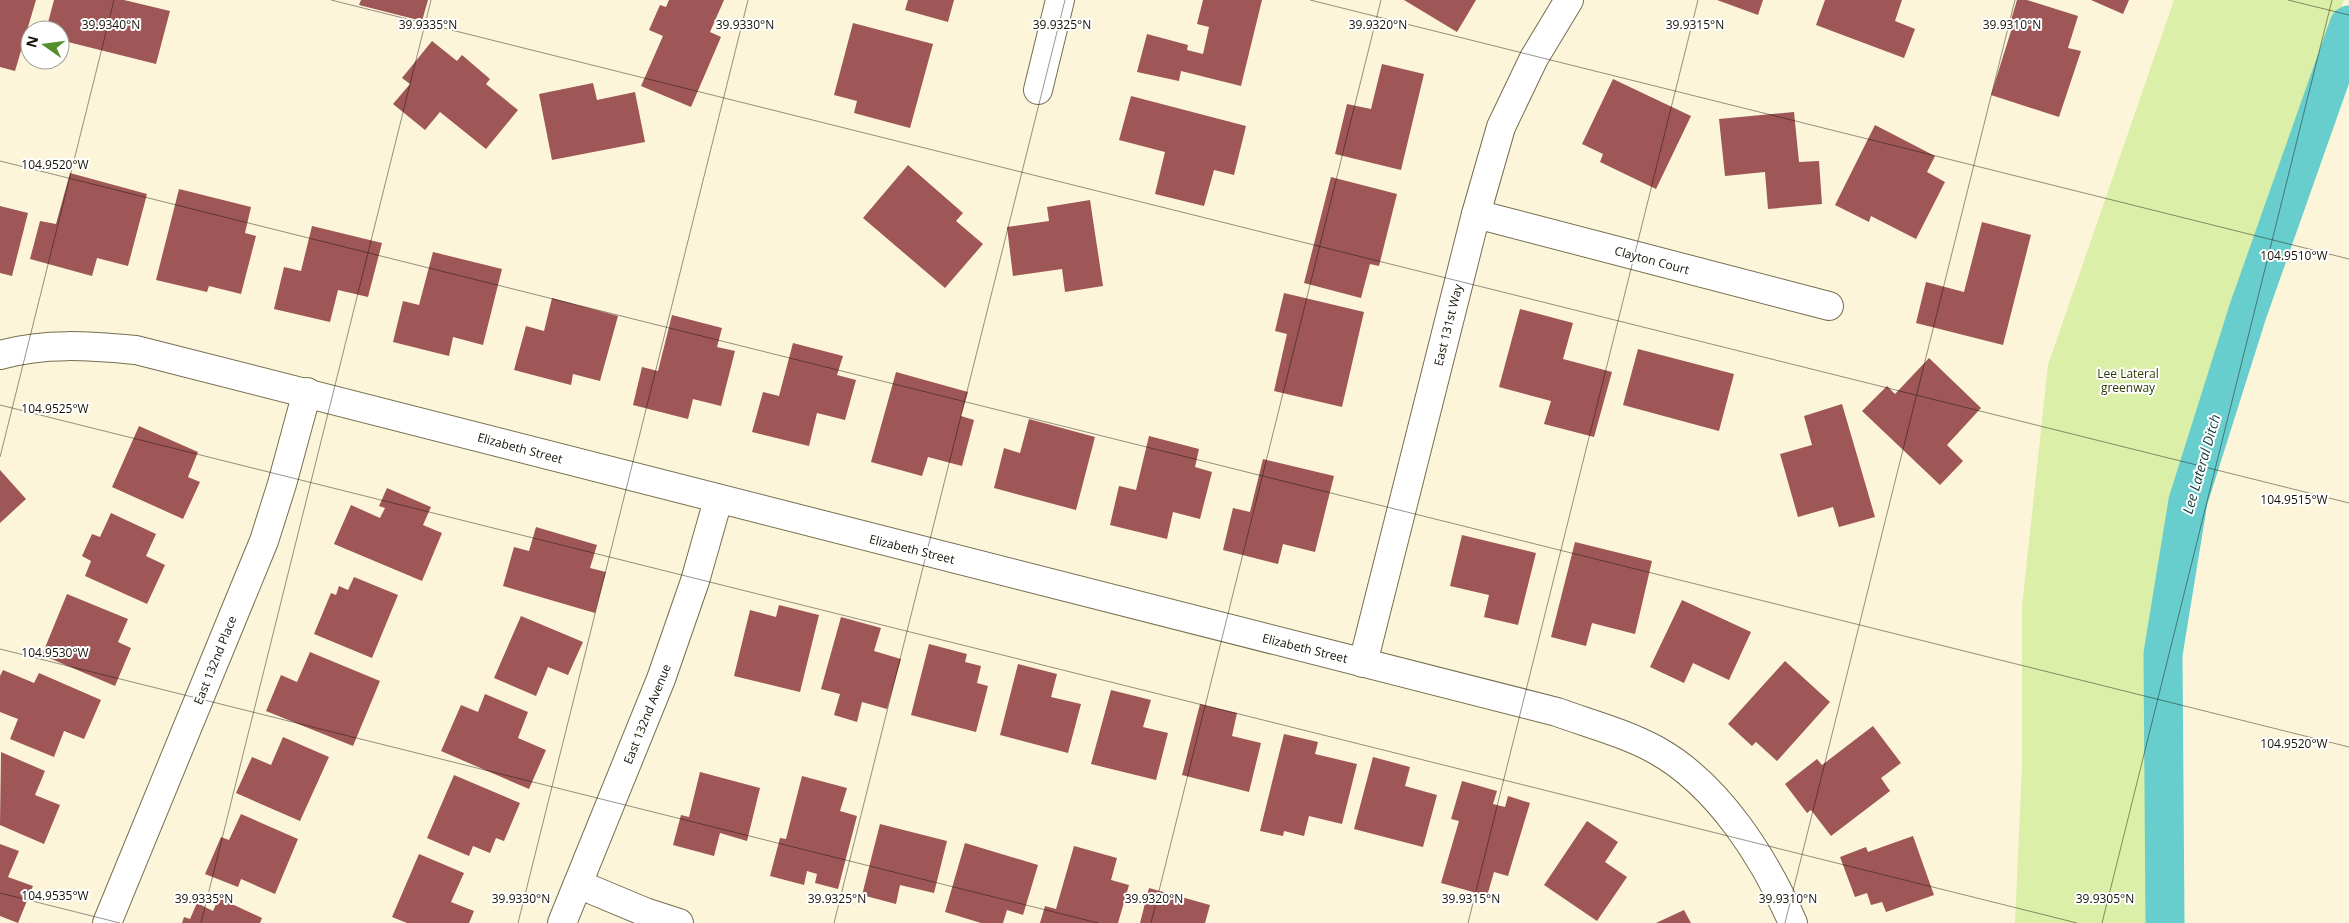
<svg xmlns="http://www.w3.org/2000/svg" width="2349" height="923" font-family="'Open Sans',sans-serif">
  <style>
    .green { fill: #dbefa8 }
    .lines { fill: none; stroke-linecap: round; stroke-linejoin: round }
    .canal { stroke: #68cdcd; stroke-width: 39 }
    .building { fill: #9e5656 }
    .street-casing { stroke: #776e4f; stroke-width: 30 }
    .street { stroke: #fff; stroke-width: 28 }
    .ticks { fill: none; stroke: #151106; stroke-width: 1; stroke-opacity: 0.45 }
    .labels { text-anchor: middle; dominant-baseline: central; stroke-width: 4; stroke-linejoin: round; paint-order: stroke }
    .street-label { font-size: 12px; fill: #151106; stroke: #fff }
    .park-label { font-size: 12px; fill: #303b06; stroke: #fff }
    .water-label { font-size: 14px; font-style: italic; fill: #134242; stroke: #fff }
    .ticks-label { font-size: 12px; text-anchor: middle; fill: #151106; stroke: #fff; stroke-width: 4; stroke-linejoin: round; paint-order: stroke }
  </style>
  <rect width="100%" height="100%" fill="#fdf5da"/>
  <polygon class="green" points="2174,0 2344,0 2251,248 2167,533 2155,698 2153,923 2015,923 2022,765 2022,606 2048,365"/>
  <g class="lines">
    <polyline class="canal" points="2165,923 2163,654 2188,501 2248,311 2349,25"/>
  </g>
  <g class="building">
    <polygon points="0,0 36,0 15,71 0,67"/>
    <polygon points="54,0 124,0 170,11 156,64 60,40 60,30 46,30"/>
    <polygon points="361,0 428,0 422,21 359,5"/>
    <polygon points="669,0 724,0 710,32 721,37 691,107 641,86 663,36 649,30 660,5 666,7"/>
    <polygon points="908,0 954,0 948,22 905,10"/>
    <polygon points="1203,0 1262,0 1241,86 1181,71 1179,81 1137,72 1147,34 1188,45 1187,50 1203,54 1209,27 1197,24"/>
    <polygon points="1404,0 1476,0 1457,32"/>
    <polygon points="1717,0 1763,0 1758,15"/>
    <polygon points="1825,0 1902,0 1895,21 1915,29 1904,58 1816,25"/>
    <polygon points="2017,0 2027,0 2078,16 2068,48 2081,51 2059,117 1991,95 2011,31 2008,30"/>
    <polygon points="2091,0 2129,0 2123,14"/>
    <polygon points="853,23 933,44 910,128 854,113 857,101 834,95"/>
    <polygon points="432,41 457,61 462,55 490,79 486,84 518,110 486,149 440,112 425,130 393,104 410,84 402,78"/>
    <polygon points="1382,64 1424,74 1401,170 1335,154 1347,104 1371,109"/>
    <polygon points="1613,79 1691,116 1656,189 1600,162 1603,154 1582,144"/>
    <polygon points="593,83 597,100 635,92 645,142 552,160 539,94"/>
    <polygon points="1131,96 1246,126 1234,175 1214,170 1204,206 1155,194 1165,152 1119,140"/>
    <polygon points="1794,112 1799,162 1819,161 1822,204 1768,209 1765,172 1725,176 1719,119"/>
    <polygon points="1875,125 1935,156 1927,172 1945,182 1916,239 1871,216 1869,222 1835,205"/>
    <polygon points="908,165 963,213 956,221 983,244 945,288 863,218"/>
    <polygon points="70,173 147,194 128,266 97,258 92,276 30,259 40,221 56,224"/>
    <polygon points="1331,177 1397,194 1379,266 1370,264 1361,298 1304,283"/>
    <polygon points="179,189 251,207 245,233 256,236 241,294 209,286 207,292 156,280"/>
    <polygon points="1090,200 1103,286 1065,292 1062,269 1013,276 1007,227 1049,221 1047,207"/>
    <polygon points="0,206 28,213 12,276 0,273"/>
    <polygon points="1982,222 2031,235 2003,345 1916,323 1926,282 1964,292"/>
    <polygon points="312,226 382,243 368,297 338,290 330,322 274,309 284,267 301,271"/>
    <polygon points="433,252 502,269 483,345 453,337 449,356 393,342 403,301 419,305"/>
    <polygon points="1284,293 1364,312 1342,407 1274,391 1287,334 1275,331"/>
    <polygon points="552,298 618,316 600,381 573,374 571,385 514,370 526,326 544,331"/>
    <polygon points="1520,309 1573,323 1563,359 1612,372 1594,437 1544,424 1551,401 1499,387"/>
    <polygon points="672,315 722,328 717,347 735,351 721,406 693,399 688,419 633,405 642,367 658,371"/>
    <polygon points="793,343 843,356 837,375 856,380 845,420 817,413 809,446 752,432 763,392 779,396"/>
    <polygon points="1638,349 1734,374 1719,431 1623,405"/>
    <polygon points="1929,358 1981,408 1947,445 1963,461 1940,485 1862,411 1887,386 1895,394"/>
    <polygon points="896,372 968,392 961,416 974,420 962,466 928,457 922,476 871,462"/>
    <polygon points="1842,404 1875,517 1839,527 1833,507 1798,517 1780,454 1812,445 1804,416"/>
    <polygon points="1029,419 1095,437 1076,510 994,488 1004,448 1020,453"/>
    <polygon points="139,426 198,452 188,477 200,482 183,519 112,487"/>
    <polygon points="1149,436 1199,449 1195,467 1212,472 1200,519 1173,512 1167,539 1110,525 1119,486 1136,490"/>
    <polygon points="1263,459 1334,476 1315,552 1283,544 1278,564 1223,550 1233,508 1250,512"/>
    <polygon points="0,470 26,499 0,523"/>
    <polygon points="387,488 431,507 423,525 442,533 422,581 334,544 351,505 380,518 385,508 379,506"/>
    <polygon points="111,513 156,534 146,556 165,565 147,604 85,576 91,561 82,556 92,534 100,537"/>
    <polygon points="536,527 597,545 590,568 606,572 595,613 503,586 514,547 529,551"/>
    <polygon points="1462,535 1536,553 1518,625 1484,617 1489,595 1450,586"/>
    <polygon points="1575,542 1652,561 1635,634 1592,623 1586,646 1551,637"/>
    <polygon points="354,577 398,595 372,658 314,634 331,593 336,595 339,586 348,590"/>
    <polygon points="67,594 128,619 118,642 131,648 115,686 42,655"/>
    <polygon points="1682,600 1751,632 1729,680 1693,663 1684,683 1650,667"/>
    <polygon points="779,605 819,615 800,692 734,676 750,610 776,617"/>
    <polygon points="521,616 583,642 568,675 548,667 536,696 494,678"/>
    <polygon points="841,617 881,628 874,651 901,659 887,709 862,702 857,722 834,715 840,694 821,689"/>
    <polygon points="929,644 967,654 965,662 981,666 977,683 988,686 976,732 911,715"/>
    <polygon points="310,652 380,681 353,746 266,711 281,675 297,682"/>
    <polygon points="1785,661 1830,702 1777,761 1756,742 1752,746 1728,724"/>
    <polygon points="1018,664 1057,674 1051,697 1081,704 1068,753 1000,735"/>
    <polygon points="3,670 34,683 39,673 101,700 84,739 64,731 54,757 10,739 18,719 0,712 0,676"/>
    <polygon points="1111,690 1151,700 1143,727 1168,733 1156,780 1091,764"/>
    <polygon points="485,694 528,712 518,738 546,750 529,789 441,751 461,705 478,712"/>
    <polygon points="1200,704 1237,713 1232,736 1261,743 1249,792 1182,775"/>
    <polygon points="1873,726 1901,763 1881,778 1890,791 1831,836 1811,810 1807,813 1785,784 1817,759 1822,765"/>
    <polygon points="1284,734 1318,742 1315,754 1357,764 1342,824 1309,816 1304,836 1284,831 1283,836 1260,831"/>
    <polygon points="283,737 329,757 300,821 236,793 252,757 271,765"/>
    <polygon points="1,752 45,771 35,795 60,805 44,844 0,825"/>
    <polygon points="1373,757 1410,767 1405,786 1437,795 1423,847 1354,829"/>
    <polygon points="700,772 760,788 747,841 720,833 714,856 673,845 681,815 689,817"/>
    <polygon points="454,775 520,803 504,841 496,838 490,853 473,846 469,856 427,838"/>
    <polygon points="802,776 847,788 840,811 857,816 838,889 815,883 817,874 807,871 804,885 770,876 780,838 786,839"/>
    <polygon points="1462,781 1497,791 1493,804 1505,807 1508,796 1530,803 1508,876 1494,872 1487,896 1441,883 1459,821 1451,819"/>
    <polygon points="241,814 298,839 275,894 241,879 238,887 205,874 221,837 229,840"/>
    <polygon points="1587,821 1618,842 1605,862 1627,877 1597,921 1544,885"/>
    <polygon points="880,824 947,841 934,893 900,885 896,904 862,895"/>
    <polygon points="1913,836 1934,895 1886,912 1882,902 1871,905 1867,893 1855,897 1840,857 1866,847 1868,852"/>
    <polygon points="965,843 1038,865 1023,915 1007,910 1003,923 981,923 945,912"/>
    <polygon points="0,844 19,851 8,877 33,886 18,923 0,916"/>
    <polygon points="1074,846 1117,858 1111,880 1129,885 1118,923 1040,923 1045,906 1056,909"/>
    <polygon points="419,854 464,873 451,902 474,911 469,923 407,923 392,917"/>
    <polygon points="1149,888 1210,905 1205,923 1140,923"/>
    <polygon points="219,898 262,918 260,923 182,923 184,917 190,919 197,903 213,911"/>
    <polygon points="1684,910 1691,923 1656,923"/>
  </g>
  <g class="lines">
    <g class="street-casing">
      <g id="street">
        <polyline points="1038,90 1060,0"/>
        <polyline points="1476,214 1829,306"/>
        <path d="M0,355c45,-13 90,-9 136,-5l1421,362c33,12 68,21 99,38 63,35 109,109 137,173"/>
        <polyline points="1363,663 1476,214 1501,127 1534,58 1569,0"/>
        <polyline points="578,884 645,912 679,923"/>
        <polyline points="107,923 264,541 282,484 307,392"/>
        <polyline points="562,923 661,679 695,581 718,500"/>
      </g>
    </g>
    <use href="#street" class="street"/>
  </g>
  <path class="ticks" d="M331,0l2018,503M1310,0l1039,259M2288,0l61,15M0,161l2349,586M0,405l2077,518M0,457l114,-457M0,649l1098,274M0,893l120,30M201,923l230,-923M518,923l230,-923M834,923l231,-923M1151,923l230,-923M1468,923l230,-923M1785,923l230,-923M2102,923l230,-923"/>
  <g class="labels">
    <g class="street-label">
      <text transform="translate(1652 260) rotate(15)">Clayton Court</text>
      <text transform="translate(1448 325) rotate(-76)">East 131st Way</text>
      <text transform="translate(520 448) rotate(15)">Elizabeth Street</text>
      <text transform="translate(912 549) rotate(14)">Elizabeth Street</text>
      <text transform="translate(1305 648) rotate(14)">Elizabeth Street</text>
      <text transform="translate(215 660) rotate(-68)">East 132nd Place</text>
      <text transform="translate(647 714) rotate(-68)">East 132nd Avenue</text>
    </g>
    <g class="park-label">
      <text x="2128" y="373">Lee Lateral<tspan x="2128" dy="14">greenway</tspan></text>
    </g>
    <g class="water-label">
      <text transform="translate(2201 464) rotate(-74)">Lee Lateral Ditch</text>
    </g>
  </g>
  <g class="ticks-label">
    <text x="111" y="29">39.9340°N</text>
    <text x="428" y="29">39.9335°N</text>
    <text x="745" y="29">39.9330°N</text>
    <text x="1062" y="29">39.9325°N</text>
    <text x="1378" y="29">39.9320°N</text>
    <text x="1695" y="29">39.9315°N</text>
    <text x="2012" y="29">39.9310°N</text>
    <text x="55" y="169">104.9520°W</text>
    <text x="2294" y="260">104.9510°W</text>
    <text x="55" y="413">104.9525°W</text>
    <text x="2294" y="504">104.9515°W</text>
    <text x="55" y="657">104.9530°W</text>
    <text x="2294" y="748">104.9520°W</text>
    <text x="55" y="900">104.9535°W</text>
    <text x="204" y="903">39.9335°N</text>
    <text x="521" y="903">39.9330°N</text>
    <text x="837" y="903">39.9325°N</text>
    <text x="1154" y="903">39.9320°N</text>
    <text x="1471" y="903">39.9315°N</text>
    <text x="1788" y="903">39.9310°N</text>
    <text x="2105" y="903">39.9305°N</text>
  </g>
  <g transform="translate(45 45) rotate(284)"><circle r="24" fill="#ffffff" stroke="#a1a09b"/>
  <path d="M0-4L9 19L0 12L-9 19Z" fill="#558f2c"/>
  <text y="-8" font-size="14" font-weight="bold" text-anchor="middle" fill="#151106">N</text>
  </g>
</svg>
